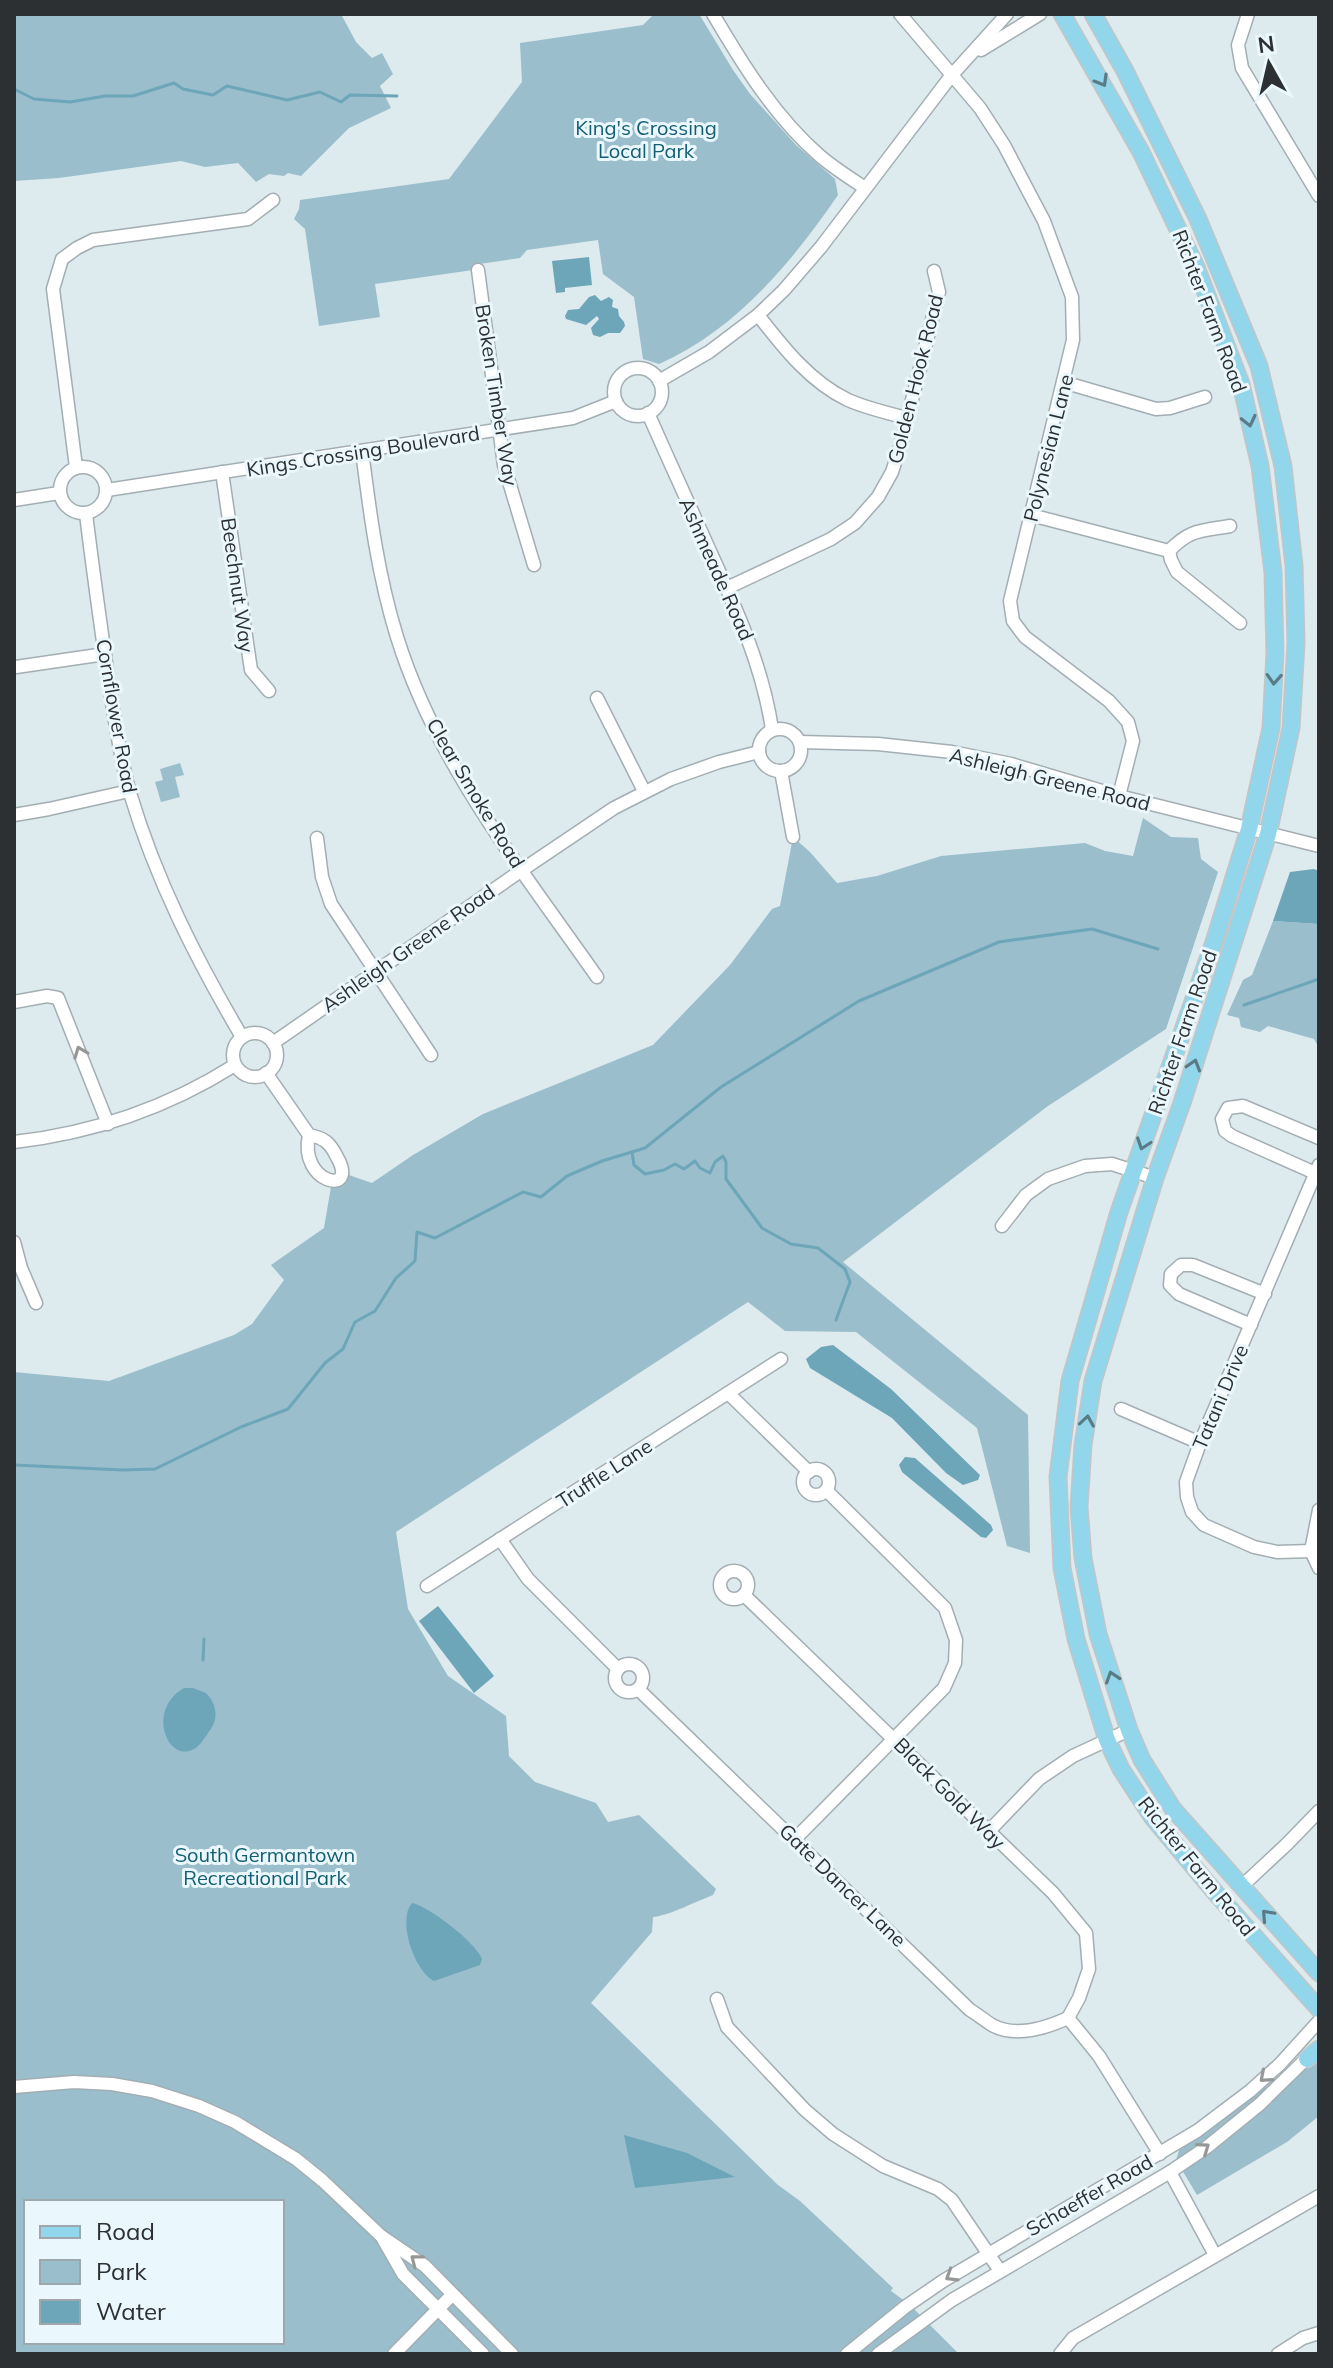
<svg xmlns="http://www.w3.org/2000/svg" width="1333" height="2368" font-family="Mulish,sans-serif">
  <style>
    .green { fill: #9abecc; fill-rule: evenodd }
    .water { fill: #6da5b9 }
    .lines { fill: none; stroke-linecap: round; stroke-linejoin: round }
    .stream { stroke: #6da5b9; stroke-width: 3 }
    .minor-casing { stroke: #a3aeb3; stroke-width: 15 }
    .major-casing { stroke: #c4c5c6; stroke-width: 19 }
    .minor { stroke: #fff; stroke-width: 12 }
    .major { stroke: #92d6eb; stroke-width: 16 }
    .oneway { stroke: #5a7b85 }
    .oneway2 { stroke: #969898 }
    .labels { text-anchor: middle; dominant-baseline: central; stroke-width: 6; stroke-linejoin: round; paint-order: stroke }
    .park-label { font-size: 20px; fill: #145e74; stroke: #eaf7fc }
    .street-label { font-size: 20px; fill: #2c3032; stroke: #eaf7fc }
  </style>
  <rect width="100%" height="100%" fill="#ddeaee"/>
  <g class="green">
    <polygon points="14,14 341,14 356,42 372,58 382,53 393,74 380,86 391,108 349,128 301,176 288,173 284,176 269,174 256,182 238,163 205,167 181,161 59,178 14,181"/>
    <path d="M654,14h45l34,56 17,24 46,51 39,34 3,16c-46,67 -102,135 -179,169l-16,-5 -9,-62 -31,-23 -5,-34 -71,10 -7,8 -47,7v5l-98,14 5,33 -61,9 -14,-97 -11,-10 5,-10 1,-9 149,-21 73,-97 -2,-39 123,-18z"/>
    <polygon points="180,763 184,775 175,777 180,797 161,802 155,782 163,780 160,769"/>
    <path d="M1143,818l28,19 27,1 3,21 17,13 -52,157 -118,77 -205,156 185,153 2,138 -23,-7 -30,-118 -121,-96 -71,-1 -37,-29 -352,230 12,77 40,67 58,40 3,40 26,26 61,21 12,19 31,-7 77,74 -3,6c-16,6 -45,21 -60,22l-1,15 -61,71 187,182 22,16 93,87 -2,3 18,13 50,50h-945v-982l95,9 125,-46 18,-11 32,-44 -13,-15 53,-37 8,-47 11,-8 29,10 41,-28 70,-41 170,-69 77,-80 42,-56 8,-3 13,-69 17,15 27,31 40,-7 64,-20 144,-13 20,8 28,5zM26,2202h256v140h-256z"/>
    <polygon points="1273,921 1319,924 1319,1048 1314,1039 1268,1026 1260,1032 1241,1027 1239,1018 1227,1015 1243,980 1252,975"/>
    <polygon points="1319,2042 1319,2116 1287,2142 1197,2195 1176,2160 1181,2144 1247,2102"/>
  </g>
  <g class="water">
    <polygon points="589,257 592,285 565,288 565,292 556,293 552,261"/>
    <polygon points="595,295 601,301 609,297 613,300 612,307 618,309 619,316 624,322 625,326 620,333 608,333 600,337 593,335 591,328 599,319 597,316 586,325 566,319 565,316 568,310 579,309 589,297"/>
    <polygon points="1314,869 1319,871 1319,924 1273,921 1290,872"/>
    <polygon points="833,1345 891,1389 980,1475 978,1480 963,1485 946,1473 892,1418 810,1368 806,1359 821,1347"/>
    <polygon points="905,1457 915,1458 991,1525 993,1530 986,1538 981,1537 902,1472 899,1465"/>
    <polygon points="438,1606 494,1676 474,1693 419,1621"/>
    <path d="M184,1688h9l13,5c9,9 13,23 6,34 -4,6 -10,16 -15,20 -27,21 -53,-36 -13,-59z"/>
    <path d="M412,1903c18,4 63,39 70,56l-2,6 -46,16c-20,-10 -37,-61 -22,-78z"/>
    <polygon points="624,2135 687,2153 735,2177 635,2188"/>
  </g>
  <g class="lines">
    <g class="stream">
      <polyline points="14,89 34,99 70,102 105,96 133,96 174,83 183,89 213,95 227,86 287,100 320,92 341,102 350,95 397,96"/>
      <polyline points="1244,1005 1319,979"/>
      <polyline points="632,1152 634,1165 645,1174 664,1170 675,1164 684,1169 695,1161 700,1168 710,1173 715,1162 723,1156 726,1162 726,1179 762,1228 791,1244 818,1248 845,1269 850,1282 836,1320"/>
      <polyline points="14,1465 123,1470 155,1469 241,1427 288,1409 325,1363 343,1349 355,1322 375,1311 396,1278 415,1261 417,1232 435,1238 523,1192 541,1197 567,1176 602,1161 645,1148 721,1087 859,1001 999,942 1092,929 1158,949"/>
      <polyline points="203,1660 204,1639"/>
    </g>
    <g class="minor-casing">
      <g id="minor">
        <path d="M713,14c30,51 62,103 107,142 14,12 30,22 45,32"/>
        <polyline points="900,14 980,108 1004,145 1044,221 1072,297 1073,340 1010,601 1013,621 1025,637 1109,701 1128,722 1133,741 1119,796"/>
        <polyline points="1248,14 1238,45 1242,68 1319,196"/>
        <polyline points="981,50 1040,14"/>
        <polyline points="478,270 504,465 534,565"/>
        <path d="M758,315c25,32 52,67 90,85 18,8 39,13 59,18"/>
        <circle cx="638" cy="392" r="24"/>
        <polyline points="659,381 709,352 758,315 784,290 821,247 951,76 1007,14"/>
        <polyline points="1063,382 1156,409 1170,408 1205,397"/>
        <path d="M648,413c20,46 41,91 61,136 27,59 53,115 63,180"/>
        <path d="M362,451c8,63 16,125 35,186 39,126 125,233 200,340"/>
        <circle cx="83" cy="490" r="23"/>
        <polyline points="76,467 53,289 62,259 77,248 93,240 248,219 273,200"/>
        <polyline points="222,472 251,670 269,691"/>
        <polyline points="107,490 573,418 616,401"/>
        <polyline points="14,500 59,493"/>
        <path d="M86,514c7,57 15,114 23,170 6,37 11,74 21,109 26,87 66,166 112,244"/>
        <polyline points="1031,515 1169,551 1171,560 1177,572 1240,623"/>
        <path d="M1169,551c21,-22 32,-20 61,-25"/>
        <polyline points="727,588 831,539 855,523 878,497 892,472 901,444 939,292 934,271"/>
        <polyline points="16,667 105,654"/>
        <polyline points="597,698 644,791"/>
        <circle cx="780" cy="750" r="21"/>
        <polyline points="800,742 878,744 952,752 1011,764 1119,796 1319,846"/>
        <polyline points="781,771 793,837"/>
        <polyline points="14,815 49,809 129,791"/>
        <polyline points="317,838 322,877 331,904 431,1055"/>
        <polyline points="14,1002 47,996 58,998 108,1124"/>
        <circle cx="255" cy="1055" r="22"/>
        <polyline points="273,1043 522,870 614,808 671,779 719,762 759,752"/>
        <path d="M266,1073l43,62c-11,49 51,62 28,22 -7,-14 -12,-19 -28,-22"/>
        <path d="M14,1142c80,-9 153,-34 221,-77"/>
        <polyline points="1315,1173 1232,1136 1225,1131 1222,1119 1228,1108 1243,1106 1319,1138"/>
        <polyline points="1002,1226 1026,1195 1048,1179 1085,1166 1112,1164 1155,1178"/>
        <polyline points="14,1242 21,1268 36,1303"/>
        <polyline points="1251,1325 1179,1294 1170,1285 1171,1274 1181,1265 1193,1265 1265,1294"/>
        <polyline points="728,1393 809,1472"/>
        <polyline points="1121,1409 1200,1443"/>
        <circle cx="816" cy="1482" r="13"/>
        <polyline points="1319,1510 1311,1551 1319,1568"/>
        <polyline points="500,1539 528,1579 618,1669"/>
        <polyline points="1311,1551 1277,1552 1254,1547 1204,1525 1192,1512 1187,1497 1186,1482 1200,1443 1319,1165"/>
        <circle cx="734" cy="1585" r="14"/>
        <polyline points="427,1586 781,1359"/>
        <polyline points="744,1595 1053,1893 1086,1933 1089,1969 1079,1998 1068,2018"/>
        <circle cx="629" cy="1678" r="14"/>
        <path d="M638,1689l332,321c7,4 14,10 22,15 23,13 54,3 76,-7"/>
        <polyline points="988,1832 1039,1779 1073,1756 1129,1730"/>
        <polyline points="795,1839 944,1688 955,1663 956,1640 945,1608 827,1491"/>
        <polyline points="1242,1886 1287,1844 1319,1811"/>
        <polyline points="717,1999 727,2027 805,2110 833,2134 883,2166 938,2189 952,2200 1000,2271"/>
        <polyline points="1068,2018 1099,2056 1160,2154"/>
        <polyline points="14,2087 74,2082 112,2084 152,2091 199,2106 235,2122 296,2159 323,2181 381,2236 425,2266 512,2354"/>
        <polyline points="1170,2172 1215,2255"/>
        <polyline points="383,2239 403,2274 483,2354"/>
        <polyline points="394,2354 452,2295"/>
        <polyline points="847,2354 905,2307 943,2281 1197,2131 1250,2091 1280,2064 1319,2021"/>
        <polyline points="878,2354 952,2300 1170,2172 1207,2147 1260,2104 1311,2054"/>
        <polyline points="1060,2354 1073,2338 1319,2196"/>
        <polyline points="1278,2354 1303,2338 1319,2333"/>
      </g>
    </g>
    <g class="major-casing">
      <g id="major">
        <polyline points="1062,14 1141,152 1196,267 1241,384 1260,466 1273,572 1275,653 1271,728 1249,829 1214,942 1119,1212 1070,1381 1058,1477 1062,1568 1076,1639 1107,1740 1121,1769 1153,1818 1213,1890 1319,2009"/>
        <polyline points="1093,14 1125,71 1198,219 1259,366 1283,466 1294,566 1296,643 1291,728 1268,834 1182,1103 1155,1178 1093,1381 1083,1445 1079,1507 1083,1558 1098,1634 1129,1730 1142,1760 1173,1809 1319,1973"/>
        <polyline points="1307,2059 1319,2049"/>
      </g>
    </g>
    <use href="#minor" class="minor"/>
    <use href="#major" class="major"/>
  </g>
  <defs><path id="oneway-chevron" d="M-2-3.5L2.5 0L-2 3.5" fill="none" stroke-width="1.6" stroke-linecap="round" stroke-linejoin="round" transform="scale(2)"/></defs>
  <g class="oneway">
    <use href="#oneway-chevron" transform="translate(1102 81) rotate(60)"/>
    <use href="#oneway-chevron" transform="translate(1249 421) rotate(77)"/>
    <use href="#oneway-chevron" transform="translate(1274 679) rotate(93)"/>
    <use href="#oneway-chevron" transform="translate(1194 1065) rotate(-73)"/>
    <use href="#oneway-chevron" transform="translate(1143 1144) rotate(109)"/>
    <use href="#oneway-chevron" transform="translate(1087 1421) rotate(-81)"/>
    <use href="#oneway-chevron" transform="translate(1112 1677) rotate(-108)"/>
    <use href="#oneway-chevron" transform="translate(1267 1915) rotate(-132)"/>
  </g>
  <g class="oneway2">
    <use href="#oneway-chevron" transform="translate(80 1052) rotate(-111)"/>
    <use href="#oneway-chevron" transform="translate(1265 2077) rotate(139)"/>
    <use href="#oneway-chevron" transform="translate(1204 2148) rotate(-35)"/>
    <use href="#oneway-chevron" transform="translate(416 2260) rotate(-142)"/>
    <use href="#oneway-chevron" transform="translate(951 2276) rotate(148)"/>
  </g>
  <g class="labels">
    <g class="park-label">
      <text x="646" y="127">King's Crossing<tspan x="646" dy="23">Local Park</tspan></text>
      <text x="265" y="1854">South Germantown<tspan x="265" dy="23">Recreational Park</tspan></text>
    </g>
    <g class="street-label">
      <text transform="translate(1210 311) rotate(69)">Richter Farm Road</text>
      <text transform="translate(915 379) rotate(-76)">Golden Hook Road</text>
      <text transform="translate(497 395) rotate(81)">Broken Timber Way</text>
      <text transform="translate(1048 448) rotate(-76)">Polynesian Lane</text>
      <text transform="translate(363 451) rotate(-9)">Kings Crossing Boulevard</text>
      <text transform="translate(717 569) rotate(66)">Ashmeade Road</text>
      <text transform="translate(238 585) rotate(82)">Beechnut Way</text>
      <text transform="translate(117 716) rotate(80)">Cornflower Road</text>
      <text transform="translate(1050 779) rotate(14)">Ashleigh Greene Road</text>
      <text transform="translate(476 793) rotate(59)">Clear Smoke Road</text>
      <text transform="translate(408 948) rotate(-35)">Ashleigh Greene Road</text>
      <text transform="translate(1182 1032) rotate(-71)">Richter Farm Road</text>
      <text transform="translate(1220 1397) rotate(-67)">Tatani Drive</text>
      <text transform="translate(604 1473) rotate(-33)">Truffle Lane</text>
      <text transform="translate(950 1793) rotate(45)">Black Gold Way</text>
      <text transform="translate(1197 1866) rotate(51)">Richter Farm Road</text>
      <text transform="translate(843 1885) rotate(44)">Gate Dancer Lane</text>
      <text transform="translate(1089 2195) rotate(-30)">Schaeffer Road</text>
    </g>
  </g>
  <rect width="1333" height="2368" fill="none" stroke="#2c3032" stroke-width="32"/>
  <rect x="24" y="2200" width="260" height="144" fill="#eaf7fc" stroke="#9ea7ab" stroke-width="2"/>
  <rect x="40" y="2226" width="40" height="12" fill="#92d6eb" stroke="#9ea7ab" stroke-width="2"/>
  <text x="96" y="2240" font-size="24" fill="#2c3032">Road</text>
  <rect x="40" y="2260" width="40" height="24" fill="#9abecc" stroke="#9ea7ab" stroke-width="2"/>
  <text x="96" y="2280" font-size="24" fill="#2c3032">Park</text>
  <rect x="40" y="2300" width="40" height="24" fill="#6da5b9" stroke="#9ea7ab" stroke-width="2"/>
  <text x="96" y="2320" font-size="24" fill="#2c3032">Water</text>
  <g transform="translate(1269 64) rotate(352)" stroke="#eaf7fc" stroke-width="6" paint-order="stroke">
  <path d="M0-6L14 30L0 20L-14 30Z" fill="#2c3032"/>
  <text y="-12" font-size="22" font-weight="bold" text-anchor="middle" fill="#2c3032">N</text>
  </g>
</svg>
